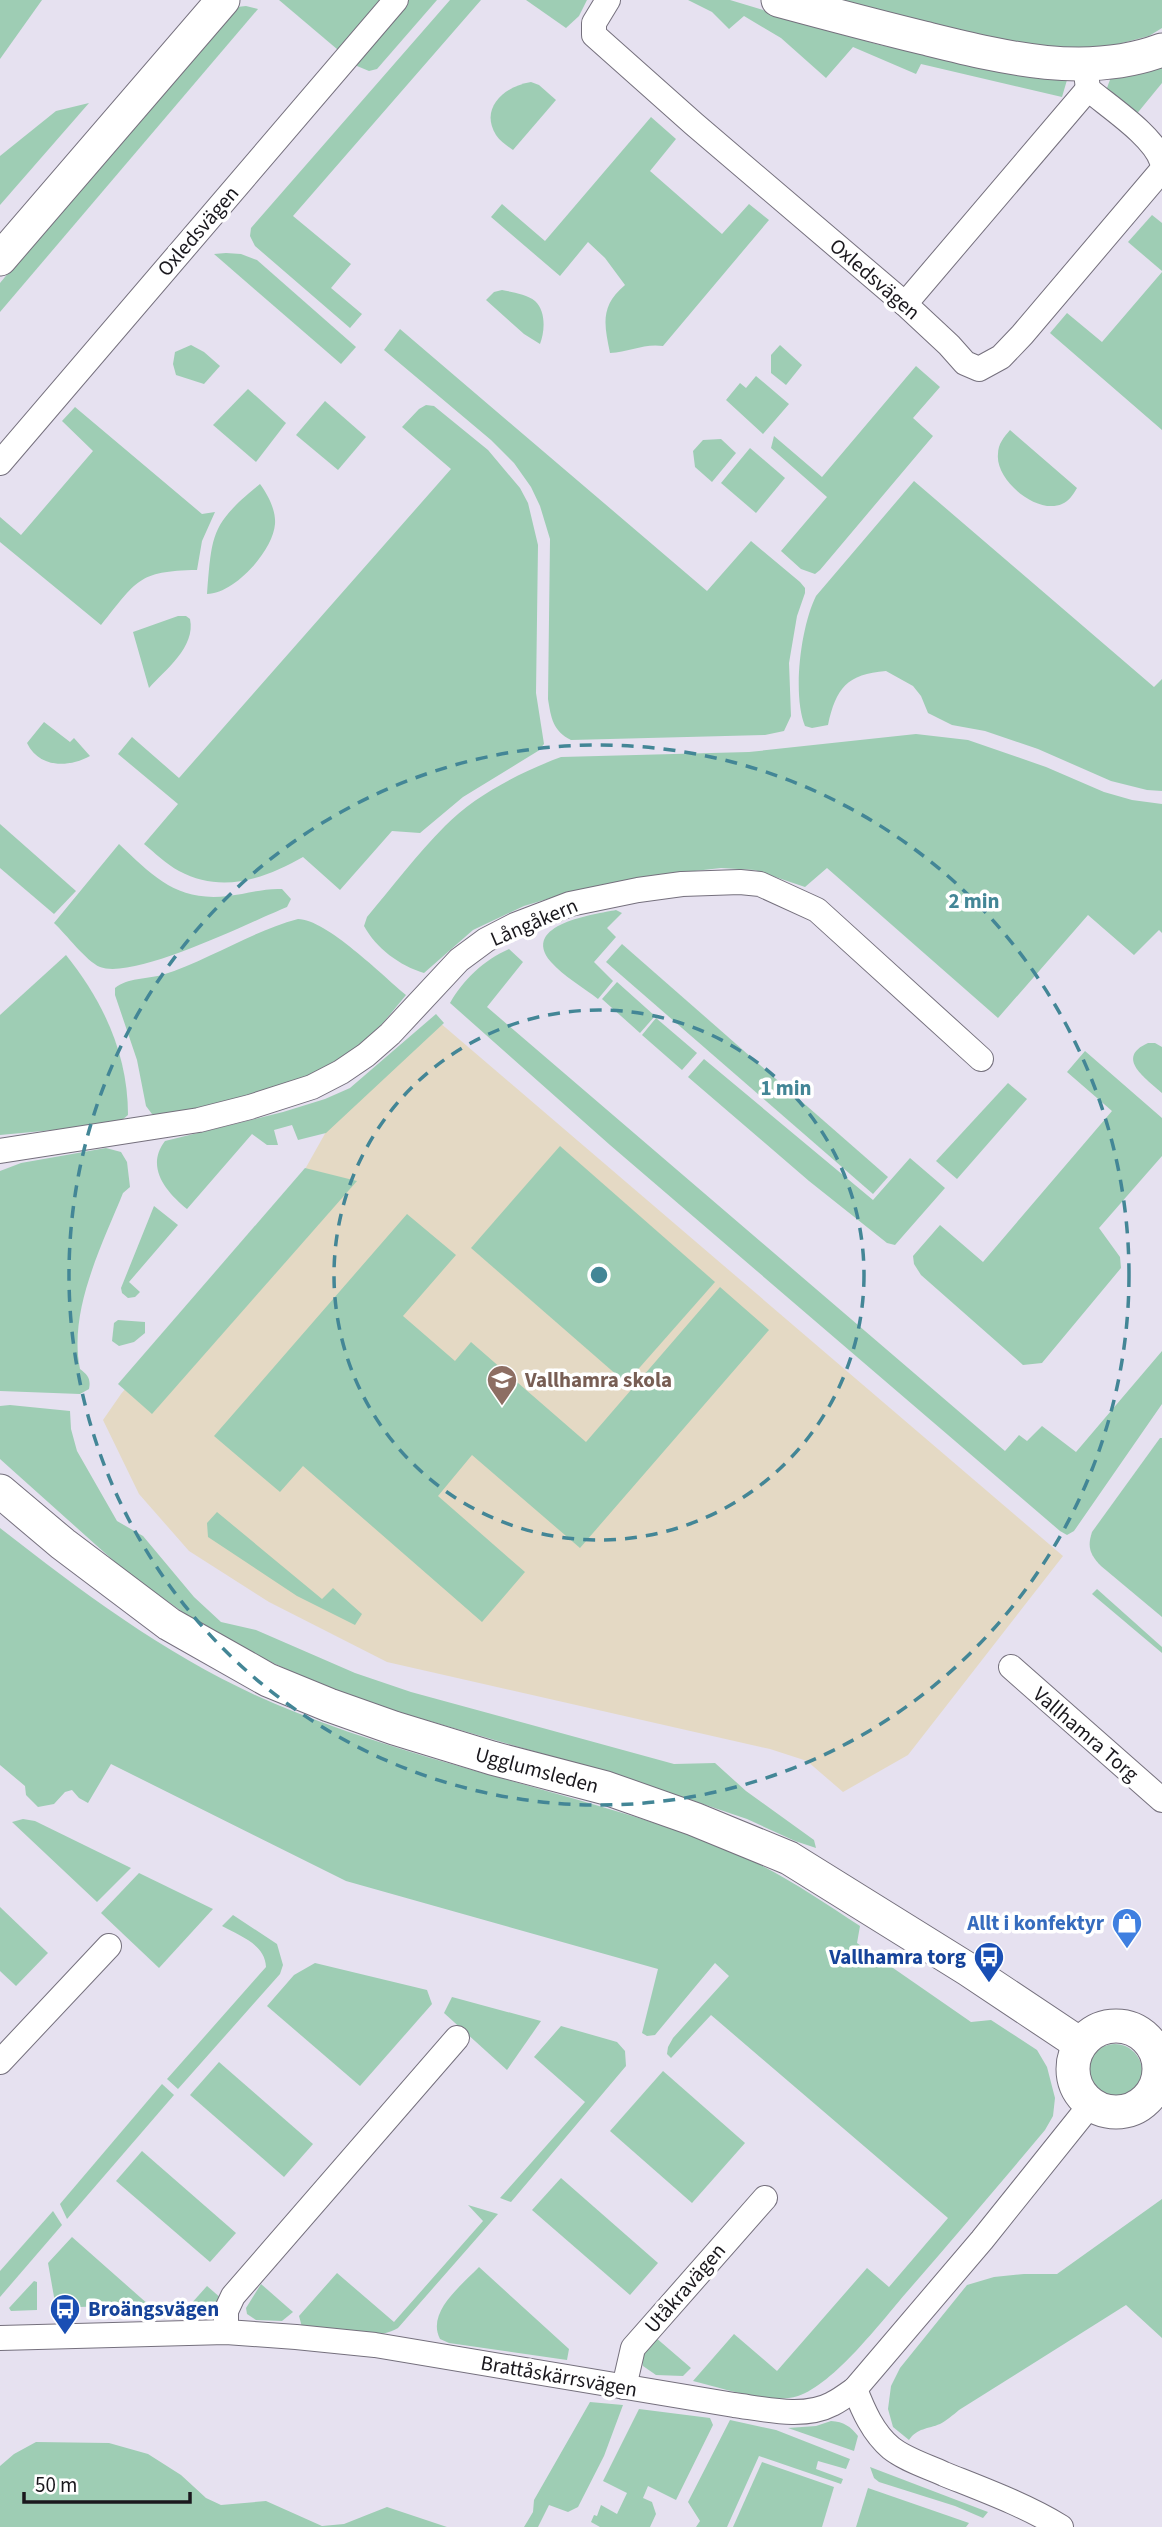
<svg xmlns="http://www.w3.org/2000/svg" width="1162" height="2527" font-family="'Source Sans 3',sans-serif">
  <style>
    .education { fill: #e4d9c4 }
    .green { fill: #9ecdb4 }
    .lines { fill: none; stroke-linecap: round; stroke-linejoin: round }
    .street-casing { stroke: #75707d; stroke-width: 26 }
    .secondary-casing { stroke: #75707d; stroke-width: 35 }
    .street { stroke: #fff; stroke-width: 24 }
    .secondary { stroke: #fff; stroke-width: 33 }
    .ring { fill: none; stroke: #438696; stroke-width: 3.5; stroke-dasharray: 12 9 }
    .labels { text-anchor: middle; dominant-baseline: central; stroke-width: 7; stroke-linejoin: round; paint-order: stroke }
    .street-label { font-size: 21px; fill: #1a181d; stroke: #fff }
    .education-label { font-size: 21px; font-weight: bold; fill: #785e54; stroke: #fff; text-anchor: start }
    .shop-label { font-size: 21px; font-weight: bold; fill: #366cbe; stroke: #fff; text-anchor: end }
    .transit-label { font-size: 21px; font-weight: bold; fill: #164399; stroke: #fff; text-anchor: end }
    .centre { fill: #438696; stroke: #fff; stroke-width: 3.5 }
    .ring-label { font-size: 21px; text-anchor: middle; font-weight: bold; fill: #438696; stroke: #fff; stroke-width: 7; stroke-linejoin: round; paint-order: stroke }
  </style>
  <rect width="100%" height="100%" fill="#e6e1f0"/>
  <polygon class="education" points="439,1022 1063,1556 908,1755 843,1792 807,1761 770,1749 387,1662 269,1602 189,1551 139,1494 103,1420 121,1394 304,1171 336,1114"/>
  <g class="green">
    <polygon points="0,0 42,0 0,59"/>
    <polygon points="279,0 437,0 377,69 369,71 357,66"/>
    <polygon points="450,0 481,0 293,216 351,264 331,288 362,314 350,328 255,246 250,236 251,228"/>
    <polygon points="526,0 587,0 579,16 566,28"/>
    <polygon points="688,0 730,0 876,44 1012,74 1067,80 1062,97 921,64 916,74 853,47 826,78 781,38 744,16 729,29 712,12"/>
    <polygon points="819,0 1162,0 1162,28 1149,36 1103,48 1048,52"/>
    <polygon points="246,6 258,9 0,312 0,283 124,133 237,7"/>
    <polygon points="1162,65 1162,83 1135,116 1110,94 1107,88 1111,77"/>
    <path d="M531,82l8,3 17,15 -43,50c-6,-4 -13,-9 -17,-15 -17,-27 9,-49 35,-53z"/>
    <polygon points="89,103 0,205 0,156 56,111"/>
    <path d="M651,117l25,22 -26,32 72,63 27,-30 20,16 -106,126c-18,-3 -34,6 -53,7 -6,-29 -10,-47 15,-68l-20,-27 -17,-16 -28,34 -69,-59 11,-13 43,37z"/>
    <polygon points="1152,215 1162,223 1162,271 1128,242"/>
    <polygon points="226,253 241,254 257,260 356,347 341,364 214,254"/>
    <polygon points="1162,272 1162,430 1050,333 1067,313 1102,342"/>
    <path d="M502,290c9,2 25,4 33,11 11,10 10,30 5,43l-16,-10 -38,-34 8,-8z"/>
    <path d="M400,329l307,262 44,-50 49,41 5,6v5l-8,23 -8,47 2,53 -7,15 -19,4 -194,5c-18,-9 -20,-22 -23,-41l2,-160 -10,-33 -9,-19 -17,-24 -23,-23 -107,-90z"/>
    <polygon points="191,345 204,352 220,366 204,384 176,375 173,364 175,352"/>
    <polygon points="780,345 802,365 786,385 771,373 771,355"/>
    <polygon points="916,366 940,387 913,418 933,436 820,570 815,574 801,569 781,551 827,497 771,448 774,436 822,477"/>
    <polygon points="756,376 789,404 763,434 726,400 740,383 746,388"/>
    <polygon points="248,389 286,423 256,462 213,425"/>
    <polygon points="325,401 366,437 338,470 296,435"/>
    <path d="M426,405l8,1 54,44 32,38 8,15 10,42 -2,148 8,51 -6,7 -75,46 -43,36 -28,-2 -52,59 -37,-33c-39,22 -81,37 -124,14 -13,-7 -24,-18 -35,-27l34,-40 -60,-50 14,-17 47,41 272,-309 -49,-42 17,-18z"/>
    <path d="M75,407l127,107 13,-2 -13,29 -5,29c-60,1 -60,11 -96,55l-101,-83v-25l21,18 72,-84 -31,-30z"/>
    <path d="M1010,430l67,58c-4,7 -8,13 -15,16 -25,11 -67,-24 -64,-50 0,-10 6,-17 12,-24z"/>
    <polygon points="721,439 736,453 712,482 695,467 693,451 703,440"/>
    <polygon points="750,448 785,478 756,513 721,483"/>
    <path d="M914,481l240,206 8,-8v112l-15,-1 -36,-9 -73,-32 -53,-18 -33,-6 -24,-12 -7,-17 -8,-10 -27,-15c-39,3 -50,17 -58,54l-16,3 -7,-2c-13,-32 -4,-100 11,-130z"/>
    <path d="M260,484c8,11 16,26 15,40 -2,27 -41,70 -68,70 5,-61 4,-70 53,-110z"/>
    <path d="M178,616h8l4,3c6,28 -25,51 -41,69l-16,-56z"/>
    <path d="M44,722l26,20 4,-4 16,18c-22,12 -51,12 -63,-13z"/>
    <path d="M916,734l52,6 78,27 58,25 28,8 30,4v129l-3,-3 -25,25 -46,-40 -90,103 -171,-150 -22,19 -50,-17 -34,-2 -44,5 -113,21 -40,12 -51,24 -49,43c-24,-7 -48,-25 -60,-47l3,-9c26,-31 50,-63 78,-91 30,-31 76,-54 116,-69l188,-5z"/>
    <polygon points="0,824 76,891 54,914 0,868"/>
    <path d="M119,844c35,33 58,58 109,52 18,-2 36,-8 54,-7l9,10 -4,8c-37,15 -152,73 -187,60 -14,-6 -34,-33 -46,-44z"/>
    <path d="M616,910l6,3 -15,15 9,9 -22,25 19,19 -15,18c-15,-12 -35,-23 -47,-37 -32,-38 45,-48 65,-52z"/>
    <path d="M298,919c28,0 85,57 108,76 -16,19 -31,40 -51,55 -57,43 -130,53 -198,66l-5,-2 -6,-8 -9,-46 -22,-65v-7c12,-10 32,-9 47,-13 47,-15 88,-43 136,-56z"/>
    <polygon points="622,944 888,1177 873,1194 606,962"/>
    <path d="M509,949l14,13 -36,45 518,444 14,-16 8,6 15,-15 34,26 86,-101v53l-88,127 -7,4 -7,-4 -450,-386 -160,-142c13,-23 34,-43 59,-54z"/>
    <path d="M66,955c37,46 62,99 62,160l-6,5 -47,8 -75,7v-120z"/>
    <polygon points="617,982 655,1016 640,1033 602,999"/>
    <path d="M436,1014l8,9 -118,110 -28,7 -6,-15 -18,5 4,15h-11l-15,-11 -65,75c-21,-17 -42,-42 -22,-68l118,-29 42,-13 25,-11z"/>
    <polygon points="656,1018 697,1053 682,1070 642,1035"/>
    <path d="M1148,1043h7l7,4v46c-15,-14 -48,-35 -14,-50z"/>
    <polygon points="1085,1051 1162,1118 1162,1156 1099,1228 1120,1257 1121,1268 1042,1363 1023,1365 921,1275 914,1264 913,1256 940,1225 983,1262 1112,1111 1067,1072"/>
    <polygon points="704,1059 873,1200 910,1158 945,1188 895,1245 887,1243 809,1181 688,1077"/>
    <polygon points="1008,1083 1027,1099 957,1179 936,1161"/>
    <polygon points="560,1146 715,1282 626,1383 471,1248"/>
    <path d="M106,1148l15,4 6,10 3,25 -7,6c-21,52 -55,118 -43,176 8,6 11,10 9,20l-9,5 -80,-3v-220l21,-8z"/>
    <polygon points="305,1168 357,1181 152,1414 118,1384"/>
    <polygon points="154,1206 178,1225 129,1282 140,1292 135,1297 128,1298 122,1293 121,1288"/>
    <polygon points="407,1214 456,1255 403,1316 455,1361 471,1342 586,1442 720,1287 769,1330 580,1548 472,1455 438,1496 525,1572 482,1622 303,1466 280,1492 214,1436"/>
    <polygon points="118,1320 145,1322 145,1333 134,1342 119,1346 112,1341 114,1323"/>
    <polygon points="10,1405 70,1411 71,1429 77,1451 117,1521 143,1536 194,1597 221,1622 256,1630 355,1673 411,1692 674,1764 715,1763 746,1791 814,1840 816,1848 795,1841 747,1819 629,1779 347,1697 260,1657 198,1623 125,1571 0,1459 0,1406"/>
    <path d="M1160,1438h2v179l-61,-51c-11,-11 -14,-19 -9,-34z"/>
    <polygon points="217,1512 322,1599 333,1588 362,1614 355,1625 297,1596 208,1537 207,1523"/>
    <path d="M0,1528c92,72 185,141 295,184 93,37 191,61 287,89 54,16 109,32 160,55 42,19 80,45 118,70l-3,17 114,79 20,-2 46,30 10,17 8,31 -2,18 -8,14c-46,55 -92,109 -139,163 -25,29 -72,91 -108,103 -29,9 -75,-8 -105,-15l41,-47 43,37 90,-103 22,19 59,-69 -237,-203 -40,43 -4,-4 1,-7 5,-9 56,-62 -14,-13 -60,72 -8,1 -5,-3 16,-64 -312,-88 -235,-117 -23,39 -9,-5 -7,-8 -7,2 -11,12 -16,3 -12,-12 -1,-9 -25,-21z"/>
    <polygon points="1097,1589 1162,1647 1162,1653 1092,1594"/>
    <polygon points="23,1819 35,1821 131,1868 97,1902 12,1822"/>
    <polygon points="139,1873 213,1909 159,1968 101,1913"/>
    <polygon points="0,1907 48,1953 16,1986 0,1971"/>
    <path d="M233,1915l44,29 6,21 -3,9 -102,115 -11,-10 99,-112c-1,-23 -26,-31 -44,-41z"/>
    <polygon points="315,1963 427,1990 432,2004 360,2086 267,2006 294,1975"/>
    <polygon points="452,1997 541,2021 507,2070 444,2013"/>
    <polygon points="561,2026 617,2042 625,2051 626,2066 511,2202 500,2198 585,2102 534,2057"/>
    <circle cx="1115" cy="2071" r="27"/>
    <polygon points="219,2062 313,2144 284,2177 190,2095"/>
    <polygon points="663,2071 745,2143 692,2203 610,2131"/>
    <polygon points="162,2084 174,2095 67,2219 60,2204"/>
    <polygon points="142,2151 236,2233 210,2262 116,2181"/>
    <polygon points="561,2178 658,2263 630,2295 532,2210"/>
    <path d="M1162,2199v139l-36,-33 -167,105c-6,5 -13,11 -19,14 -12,5 -23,4 -31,16l-16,-13 -5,-18 3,-23 9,-18 67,-83 27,-8 30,-3h33z"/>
    <path d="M468,2205l30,9 -100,114c-24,15 -68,2 -96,-1l-3,-11 38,-43 57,49 89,-101z"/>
    <polygon points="53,2211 62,2225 0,2297 0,2271"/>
    <polygon points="72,2237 158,2313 104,2306 56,2308 48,2263"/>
    <path d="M479,2267l90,82 -2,11 -118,-17 -9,-4c-14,-27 22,-54 39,-72z"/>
    <polygon points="34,2281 37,2282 37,2310 11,2311 9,2308"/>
    <polygon points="261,2284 293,2312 282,2321 256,2320 247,2314 246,2308"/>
    <polygon points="207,2286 222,2299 206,2317 181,2315"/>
    <path d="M655,2337l36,31 -8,8 -27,-1 -13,-9c-3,-11 6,-20 12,-29z"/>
    <polygon points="590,2402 623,2405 604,2456 578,2507 568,2512 549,2505 538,2527 524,2527 533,2512 534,2500"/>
    <polygon points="639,2409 710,2418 713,2425 676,2500 648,2486 643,2498 652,2502 656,2514 650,2527 600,2527 591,2522 594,2515 597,2516 601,2505 617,2514 627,2493 603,2481"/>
    <polygon points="730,2420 776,2430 850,2459 846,2469 818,2461 816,2469 843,2479 841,2484 759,2456 727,2527 696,2527 700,2521 688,2502"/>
    <path d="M831,2421c13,1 19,5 27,15l-4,15 -66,-23 28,-2z"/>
    <polygon points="36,2442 109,2443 148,2454 181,2475 206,2498 221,2505 266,2501 322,2526 344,2524 387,2507 447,2527 0,2527 0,2466 14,2454"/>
    <polygon points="762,2462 834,2487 822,2527 733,2527"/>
    <polygon points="870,2467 988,2512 983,2518 955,2506 879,2482 874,2478"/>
    <polygon points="868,2488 969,2523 966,2527 856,2527"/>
  </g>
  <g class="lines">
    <g class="street-casing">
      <g id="street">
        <polyline points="608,0 594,23 594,35 694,124 905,304 949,345 965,363 979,369 1001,357 1022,335 1162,170"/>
        <path d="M1086,73l2,16c21,18 66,47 74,73"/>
        <polyline points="905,304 1088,89"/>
        <polyline points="0,463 396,0"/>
        <polyline points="0,1151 199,1120 250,1107 312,1087 341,1072 366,1055 390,1034 459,960 486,940 515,925 570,904 638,890 682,884 740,882 760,884 817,910 981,1059"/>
        <polyline points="1011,1667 1162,1800"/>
        <polyline points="0,2062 109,1946"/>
        <polyline points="226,2332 226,2311 233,2296 457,2038"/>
        <path d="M0,2338l226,-6 70,5 79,8 359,60c30,4 70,14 98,-1 8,-4 16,-10 23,-15l127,-149 109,-136"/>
        <polyline points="624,2387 633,2348 765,2198"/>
        <path d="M855,2389c8,21 18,44 36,59 15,12 36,18 53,26 40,16 81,31 117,53"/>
      </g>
    </g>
    <g class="secondary-casing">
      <g id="secondary">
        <path d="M778,0c48,13 97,26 146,38 77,19 161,41 238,12"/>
        <polyline points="0,259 223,0"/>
        <polyline points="0,1491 63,1544 169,1624 268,1680 329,1705 394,1728 492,1758 606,1788 694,1819 789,1858 969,1970 1080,2044"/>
        <circle cx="1116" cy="2069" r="43"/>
      </g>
    </g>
    <use href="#street" class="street"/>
    <use href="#secondary" class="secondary"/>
  </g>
  <g class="ring">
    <circle cx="599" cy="1275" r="265"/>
    <circle cx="599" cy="1275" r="530"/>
  </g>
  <defs>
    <g id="school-pin" transform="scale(1.575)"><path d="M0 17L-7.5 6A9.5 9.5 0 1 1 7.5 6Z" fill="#8d6e63" stroke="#fff"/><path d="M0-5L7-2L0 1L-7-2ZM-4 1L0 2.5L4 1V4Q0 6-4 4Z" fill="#fff"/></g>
    <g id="shop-pin" transform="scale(1.575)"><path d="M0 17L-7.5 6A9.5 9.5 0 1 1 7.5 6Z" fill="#3f7fe0" stroke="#fff"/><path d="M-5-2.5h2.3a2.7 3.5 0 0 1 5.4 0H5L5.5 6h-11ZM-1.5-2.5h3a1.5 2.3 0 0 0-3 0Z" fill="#fff"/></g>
    <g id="bus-pin" transform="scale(1.575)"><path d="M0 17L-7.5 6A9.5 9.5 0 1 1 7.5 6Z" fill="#1a4fb4" stroke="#fff"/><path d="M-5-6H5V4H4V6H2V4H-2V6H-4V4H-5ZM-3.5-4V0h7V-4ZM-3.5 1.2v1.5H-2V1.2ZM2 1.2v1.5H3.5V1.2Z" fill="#fff"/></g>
  </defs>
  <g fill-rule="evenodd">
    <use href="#school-pin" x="502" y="1380"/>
    <use href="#shop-pin" x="1127" y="1923"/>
    <use href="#bus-pin" x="989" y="1957"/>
    <use href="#bus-pin" x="65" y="2309"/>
  </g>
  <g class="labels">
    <g class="street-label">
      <text transform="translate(198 231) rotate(-49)">Oxledsvägen</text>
      <text transform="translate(875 279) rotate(41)">Oxledsvägen</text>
      <text transform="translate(534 922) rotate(-23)">Långåkern</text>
      <text transform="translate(1086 1734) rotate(41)">Vallhamra Torg</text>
      <text transform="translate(537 1770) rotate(15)">Ugglumsleden</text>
      <text transform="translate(685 2288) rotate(-49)">Utåkravägen</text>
      <text transform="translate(559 2376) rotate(10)">Brattåskärrsvägen</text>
    </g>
    <g class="education-label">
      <text x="525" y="1380">Vallhamra skola</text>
    </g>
    <g class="shop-label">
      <text x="1104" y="1923">Allt i konfektyr</text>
    </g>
    <g class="transit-label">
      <text x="966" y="1957">Vallhamra torg</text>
      <text x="88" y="2309" text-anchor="start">Broängsvägen</text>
    </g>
  </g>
  <circle cx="599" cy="1275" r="10" class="centre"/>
  <g class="ring-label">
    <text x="974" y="908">2 min</text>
    <text x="786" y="1095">1 min</text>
  </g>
  <path d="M24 2492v10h166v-10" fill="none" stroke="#1a181d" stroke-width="3.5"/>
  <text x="35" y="2492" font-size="21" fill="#1a181d" stroke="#ffffff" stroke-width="5" paint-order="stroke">50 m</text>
</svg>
